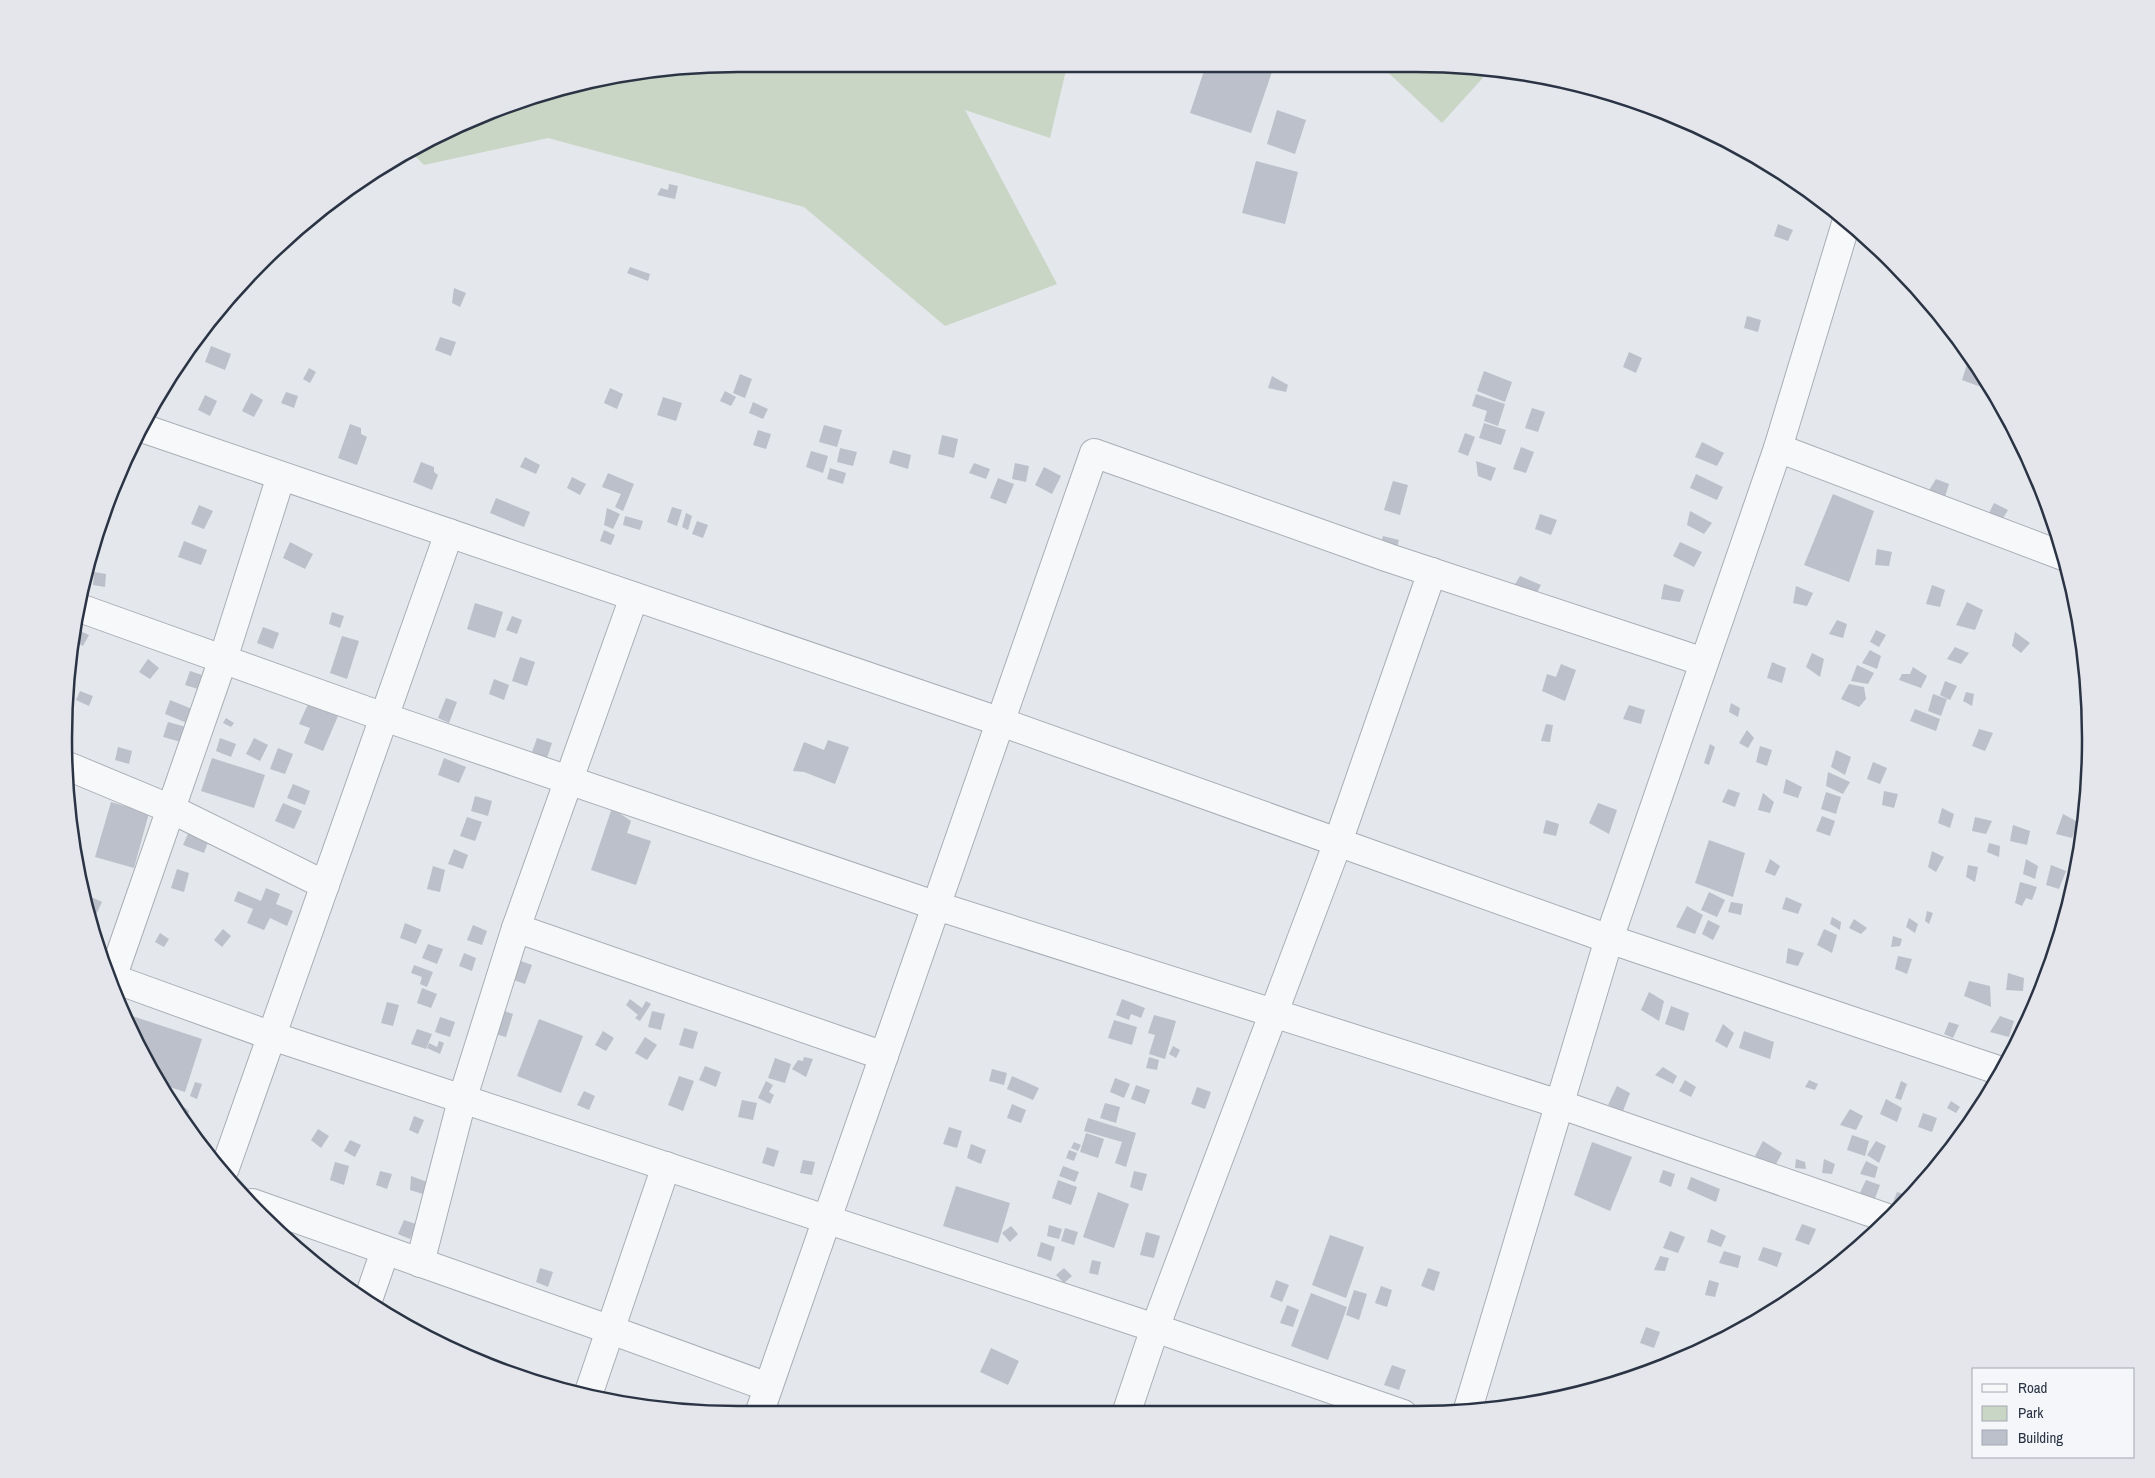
<svg xmlns="http://www.w3.org/2000/svg" width="2155" height="1478" font-family="'Archivo Narrow',sans-serif">
  <style>
    .green { fill: #c9d6c5 }
    .building { fill: #bbc0ca }
    .lines { fill: none; stroke-linecap: round; stroke-linejoin: round }
    .minor-casing { stroke: #a9aeb7; stroke-width: 30 }
    .minor { stroke: #f7f8fa; stroke-width: 28 }
    .rim { fill: none; stroke: #2b3445; stroke-width: 2.5 }
  </style>
  <rect width="100%" height="100%" fill="#e4e7ec"/>
  <g class="green">
    <polygon points="1379,64 1416,64 1489,71 1442,123"/>
    <polygon points="1067,66 1050,138 965,110 1057,284 945,326 804,207 548,138 424,165 413,154 522,99 651,70"/>
  </g>
  <g class="building">
    <polygon points="1206,65 1253,65 1272,72 1251,133 1190,113"/>
    <polygon points="1277,110 1306,120 1295,154 1267,144"/>
    <polygon points="1701,129 1715,134 1716,134 1707,139"/>
    <polygon points="1256,161 1298,172 1285,224 1242,213"/>
    <polygon points="669,184 678,186 675,199 657,195 661,188 668,190"/>
    <polygon points="1778,224 1793,230 1788,241 1774,236"/>
    <polygon points="630,267 650,274 648,281 627,273"/>
    <polygon points="454,288 466,293 460,307 452,303"/>
    <polygon points="1747,316 1761,320 1758,332 1744,328"/>
    <polygon points="440,337 456,342 451,356 435,350"/>
    <polygon points="211,346 231,354 225,370 205,362"/>
    <polygon points="1629,352 1642,358 1636,373 1623,367"/>
    <polygon points="1970,355 1977,364 1992,391 1962,380"/>
    <polygon points="309,368 316,372 310,383 303,379"/>
    <polygon points="1484,371 1512,382 1505,402 1477,391"/>
    <polygon points="740,374 752,379 745,398 733,393"/>
    <polygon points="1272,376 1288,385 1286,392 1268,388"/>
    <polygon points="610,388 623,394 617,409 604,403"/>
    <polygon points="725,391 736,397 731,406 720,401"/>
    <polygon points="286,392 298,396 294,408 281,403"/>
    <polygon points="251,393 263,400 254,417 242,411"/>
    <polygon points="1476,394 1505,404 1498,426 1484,421 1487,411 1472,406"/>
    <polygon points="205,395 217,401 210,416 198,410"/>
    <polygon points="663,397 682,403 676,421 657,415"/>
    <polygon points="753,402 768,409 763,419 749,413"/>
    <polygon points="1532,408 1545,412 1538,432 1525,428"/>
    <polygon points="1484,423 1506,430 1501,445 1479,438"/>
    <polygon points="350,424 361,428 361,434 367,437 357,465 338,458"/>
    <polygon points="824,425 842,430 837,447 819,442"/>
    <polygon points="758,430 771,434 766,449 753,445"/>
    <polygon points="1465,433 1475,437 1468,456 1458,452"/>
    <polygon points="942,435 958,439 954,458 938,454"/>
    <polygon points="1702,442 1724,453 1717,466 1695,457"/>
    <polygon points="1521,447 1534,452 1526,473 1513,469"/>
    <polygon points="840,448 857,452 853,466 837,462"/>
    <polygon points="893,450 911,455 908,469 889,463"/>
    <polygon points="811,451 828,456 823,473 806,467"/>
    <polygon points="525,457 540,465 536,474 520,467"/>
    <polygon points="1476,461 1496,468 1491,481 1478,476"/>
    <polygon points="421,462 434,467 434,472 438,475 432,490 413,482"/>
    <polygon points="974,463 990,469 986,479 969,473"/>
    <polygon points="1015,463 1029,466 1026,482 1012,479"/>
    <polygon points="1044,467 1061,476 1052,494 1035,485"/>
    <polygon points="830,468 846,473 843,484 827,479"/>
    <polygon points="608,473 634,484 623,511 615,507 621,494 602,487"/>
    <polygon points="1696,474 1723,487 1717,500 1690,488"/>
    <polygon points="572,477 586,484 580,495 567,488"/>
    <polygon points="998,478 1014,484 1006,504 990,498"/>
    <polygon points="1936,479 1949,484 1944,500 1928,492"/>
    <polygon points="1393,481 1408,485 1400,515 1384,510"/>
    <polygon points="1833,494 1874,511 1849,582 1804,565"/>
    <polygon points="496,498 530,512 524,527 490,513"/>
    <polygon points="1994,503 2008,510 2000,523 1987,517"/>
    <polygon points="199,505 213,511 204,529 191,524"/>
    <polygon points="672,507 682,510 677,526 667,522"/>
    <polygon points="607,508 620,514 613,529 604,525"/>
    <polygon points="1690,511 1712,523 1704,534 1687,525"/>
    <polygon points="686,513 692,516 688,530 682,527"/>
    <polygon points="1540,514 1557,520 1551,535 1535,529"/>
    <polygon points="625,516 643,521 640,530 623,525"/>
    <polygon points="697,521 708,525 703,538 692,534"/>
    <polygon points="604,530 615,535 611,545 600,541"/>
    <polygon points="1383,536 1399,540 1395,556 1379,552"/>
    <polygon points="184,541 207,550 201,565 178,557"/>
    <polygon points="290,542 313,554 305,569 283,558"/>
    <polygon points="1680,542 1702,552 1694,567 1673,556"/>
    <polygon points="1877,549 1892,552 1889,566 1875,565"/>
    <polygon points="94,572 106,574 105,587 93,585"/>
    <polygon points="1520,576 1541,585 1534,598 1512,589"/>
    <polygon points="1664,584 1684,590 1680,602 1661,599"/>
    <polygon points="1932,585 1945,590 1940,607 1926,604"/>
    <polygon points="1796,586 1813,593 1807,606 1793,603"/>
    <polygon points="1967,602 1983,610 1975,630 1956,625"/>
    <polygon points="475,603 503,612 495,638 467,629"/>
    <polygon points="332,612 344,616 340,628 329,624"/>
    <polygon points="512,616 522,620 517,634 506,630"/>
    <polygon points="1837,620 1847,624 1843,638 1829,634"/>
    <polygon points="263,627 279,633 273,649 257,643"/>
    <polygon points="78,630 89,635 83,646 73,641"/>
    <polygon points="1876,630 1886,635 1879,647 1870,642"/>
    <polygon points="2015,632 2030,643 2021,653 2012,646"/>
    <polygon points="342,636 359,641 347,679 330,673"/>
    <polygon points="1955,647 1969,653 1961,664 1947,659"/>
    <polygon points="1870,650 1881,656 1877,669 1862,663"/>
    <polygon points="1812,653 1824,659 1820,677 1806,667"/>
    <polygon points="520,657 535,662 527,686 512,681"/>
    <polygon points="148,659 159,668 150,679 139,672"/>
    <polygon points="1772,662 1786,668 1782,683 1767,678"/>
    <polygon points="1561,664 1576,670 1565,701 1542,691 1547,674 1556,677"/>
    <polygon points="1857,665 1874,673 1868,684 1851,681"/>
    <polygon points="1913,667 1927,676 1921,688 1899,680 1902,674 1910,674"/>
    <polygon points="190,671 202,675 198,689 185,685"/>
    <polygon points="494,679 509,685 504,700 489,694"/>
    <polygon points="1945,681 1957,686 1950,700 1940,695"/>
    <polygon points="1849,684 1864,687 1866,699 1859,707 1841,699"/>
    <polygon points="80,691 93,696 89,706 76,700"/>
    <polygon points="1966,692 1974,694 1972,706 1963,701"/>
    <polygon points="1933,694 1947,699 1941,716 1928,711"/>
    <polygon points="446,698 457,702 449,723 438,718"/>
    <polygon points="170,700 192,709 187,723 165,714"/>
    <polygon points="1731,703 1740,708 1738,717 1729,712"/>
    <polygon points="308,704 338,716 323,751 304,743 310,728 299,724"/>
    <polygon points="1629,705 1645,710 1641,724 1623,719"/>
    <polygon points="1915,709 1940,719 1936,731 1910,721"/>
    <polygon points="226,718 234,723 231,727 223,723"/>
    <polygon points="168,722 186,727 181,742 163,737"/>
    <polygon points="1546,724 1553,725 1550,742 1541,741"/>
    <polygon points="1979,729 1993,733 1985,751 1972,746"/>
    <polygon points="1747,730 1754,738 1748,748 1739,743"/>
    <polygon points="220,738 236,744 231,757 216,751"/>
    <polygon points="254,738 268,745 260,761 246,754"/>
    <polygon points="537,738 552,743 547,758 532,752"/>
    <polygon points="828,740 849,747 835,784 804,772 793,771 804,742 824,750"/>
    <polygon points="1710,744 1715,747 1709,765 1704,763"/>
    <polygon points="1760,746 1772,750 1767,766 1756,762"/>
    <polygon points="118,747 132,751 129,764 115,760"/>
    <polygon points="278,748 293,754 285,774 270,769"/>
    <polygon points="1836,750 1851,757 1845,775 1831,767"/>
    <polygon points="212,758 265,775 254,808 201,791"/>
    <polygon points="444,758 466,767 459,783 438,775"/>
    <polygon points="1873,762 1887,768 1880,784 1867,779"/>
    <polygon points="1828,772 1850,782 1843,794 1826,786"/>
    <polygon points="1786,779 1802,787 1798,798 1783,793"/>
    <polygon points="293,784 310,791 305,805 287,798"/>
    <polygon points="1728,789 1740,793 1735,807 1722,802"/>
    <polygon points="1884,791 1898,794 1894,808 1882,805"/>
    <polygon points="1826,792 1841,797 1836,814 1821,809"/>
    <polygon points="1763,793 1774,802 1770,813 1758,810"/>
    <polygon points="475,796 492,801 488,816 471,811"/>
    <polygon points="111,802 149,813 134,868 95,857"/>
    <polygon points="283,803 302,811 294,829 275,821"/>
    <polygon points="1598,803 1617,810 1609,834 1589,823"/>
    <polygon points="612,808 631,821 627,833 651,841 636,885 591,870"/>
    <polygon points="1942,808 1954,814 1950,828 1938,823"/>
    <polygon points="2063,814 2078,822 2072,838 2056,834"/>
    <polygon points="1822,816 1835,821 1830,836 1816,831"/>
    <polygon points="467,817 482,822 475,841 460,836"/>
    <polygon points="1975,817 1992,821 1986,834 1972,831"/>
    <polygon points="1546,820 1559,824 1556,836 1543,833"/>
    <polygon points="2013,825 2030,831 2027,845 2010,841"/>
    <polygon points="190,829 210,837 204,853 183,845"/>
    <polygon points="1709,840 1745,853 1733,897 1695,883"/>
    <polygon points="1989,843 2000,846 1999,857 1987,852"/>
    <polygon points="454,849 468,855 463,869 448,864"/>
    <polygon points="1932,851 1944,857 1936,872 1928,867"/>
    <polygon points="1770,859 1780,866 1775,876 1765,872"/>
    <polygon points="2026,859 2038,866 2035,879 2023,874"/>
    <polygon points="1968,865 1978,867 1975,882 1966,877"/>
    <polygon points="2051,865 2066,871 2059,889 2046,885"/>
    <polygon points="433,866 445,870 440,892 427,889"/>
    <polygon points="177,869 189,873 184,892 171,888"/>
    <polygon points="2020,882 2037,887 2032,900 2026,898 2022,906 2015,903"/>
    <polygon points="266,888 280,894 276,904 293,911 287,926 270,918 264,930 247,923 253,909 234,901 238,891 261,901"/>
    <polygon points="1709,892 1725,900 1717,917 1701,910"/>
    <polygon points="87,895 102,902 95,917 88,914 85,900"/>
    <polygon points="1786,897 1802,904 1798,914 1782,909"/>
    <polygon points="1731,902 1743,904 1741,915 1728,912"/>
    <polygon points="1687,906 1703,915 1695,934 1676,927"/>
    <polygon points="1927,911 1933,913 1929,924 1925,921"/>
    <polygon points="1832,917 1841,922 1840,930 1830,924"/>
    <polygon points="1909,918 1918,924 1915,933 1906,927"/>
    <polygon points="1854,919 1867,928 1861,934 1849,928"/>
    <polygon points="1708,920 1720,926 1713,940 1702,934"/>
    <polygon points="405,923 422,930 416,944 400,938"/>
    <polygon points="473,925 487,931 482,945 467,940"/>
    <polygon points="223,929 231,936 222,947 214,940"/>
    <polygon points="1824,929 1837,935 1832,953 1817,945"/>
    <polygon points="160,933 169,939 164,947 155,942"/>
    <polygon points="1893,936 1902,939 1900,946 1891,947"/>
    <polygon points="428,944 443,949 437,964 422,958"/>
    <polygon points="1788,948 1804,953 1798,966 1786,963"/>
    <polygon points="464,953 476,958 472,971 459,966"/>
    <polygon points="1898,956 1912,959 1907,974 1895,969"/>
    <polygon points="518,960 532,965 525,984 511,979"/>
    <polygon points="414,965 433,972 427,987 420,984 422,977 411,973"/>
    <polygon points="2008,973 2024,978 2023,991 2006,990"/>
    <polygon points="1969,981 1990,986 1991,1007 1964,996"/>
    <polygon points="2038,985 2043,988 2038,1001 2032,999"/>
    <polygon points="422,988 437,994 431,1008 417,1003"/>
    <polygon points="1649,992 1664,1001 1659,1021 1641,1010"/>
    <polygon points="630,999 642,1008 646,1001 651,1004 640,1021 635,1018 638,1015 626,1005"/>
    <polygon points="1122,999 1145,1008 1141,1018 1131,1014 1129,1020 1116,1015"/>
    <polygon points="387,1002 399,1005 393,1026 381,1023"/>
    <polygon points="1671,1006 1689,1013 1684,1031 1665,1024"/>
    <polygon points="499,1009 513,1014 506,1037 491,1033"/>
    <polygon points="652,1011 665,1014 661,1030 648,1027"/>
    <polygon points="126,1014 202,1039 185,1092 160,1084 154,1076"/>
    <polygon points="1154,1015 1176,1021 1165,1059 1149,1054 1155,1035 1148,1033"/>
    <polygon points="2000,1016 2014,1021 2009,1037 1990,1032"/>
    <polygon points="440,1017 455,1022 450,1037 435,1032"/>
    <polygon points="539,1019 583,1036 561,1093 517,1076"/>
    <polygon points="1114,1020 1137,1027 1132,1045 1108,1038"/>
    <polygon points="1949,1022 1959,1025 1953,1038 1944,1034"/>
    <polygon points="1723,1024 1734,1033 1727,1048 1715,1041"/>
    <polygon points="684,1028 698,1032 693,1049 679,1045"/>
    <polygon points="417,1029 432,1034 426,1049 411,1044"/>
    <polygon points="603,1031 614,1038 606,1051 595,1045"/>
    <polygon points="1744,1031 1774,1042 1770,1059 1739,1048"/>
    <polygon points="645,1037 657,1045 647,1060 635,1053"/>
    <polygon points="439,1041 444,1043 440,1054 427,1048 429,1043 437,1047"/>
    <polygon points="1173,1046 1180,1050 1176,1058 1169,1054"/>
    <polygon points="804,1057 813,1059 806,1077 792,1069 798,1060 803,1061"/>
    <polygon points="1149,1057 1159,1060 1157,1070 1146,1068"/>
    <polygon points="775,1058 791,1064 785,1083 768,1078"/>
    <polygon points="705,1066 721,1072 716,1087 699,1080"/>
    <polygon points="1663,1067 1677,1076 1673,1084 1655,1075"/>
    <polygon points="992,1069 1007,1073 1004,1085 989,1081"/>
    <polygon points="679,1076 694,1081 683,1111 668,1105"/>
    <polygon points="1012,1076 1039,1088 1033,1100 1007,1089"/>
    <polygon points="1115,1078 1130,1084 1124,1098 1110,1092"/>
    <polygon points="1685,1080 1696,1087 1691,1097 1679,1091"/>
    <polygon points="1809,1080 1818,1084 1815,1090 1805,1087"/>
    <polygon points="766,1081 773,1085 769,1092 774,1095 770,1104 758,1098"/>
    <polygon points="1901,1081 1907,1084 1901,1100 1895,1098"/>
    <polygon points="195,1082 202,1084 197,1099 190,1096"/>
    <polygon points="1136,1085 1150,1090 1145,1104 1131,1099"/>
    <polygon points="1617,1086 1630,1093 1623,1111 1608,1105"/>
    <polygon points="1197,1087 1211,1092 1205,1109 1191,1104"/>
    <polygon points="584,1091 595,1096 589,1110 577,1105"/>
    <polygon points="1886,1099 1902,1108 1897,1122 1880,1114"/>
    <polygon points="742,1100 757,1103 753,1120 738,1117"/>
    <polygon points="1951,1101 1960,1107 1956,1113 1947,1108"/>
    <polygon points="1105,1103 1120,1107 1116,1123 1100,1118"/>
    <polygon points="1012,1104 1026,1110 1021,1123 1007,1118"/>
    <polygon points="184,1107 189,1111 187,1119 182,1113"/>
    <polygon points="1850,1109 1863,1116 1856,1130 1840,1125"/>
    <polygon points="1923,1113 1937,1118 1932,1132 1918,1127"/>
    <polygon points="414,1116 424,1120 418,1134 409,1130"/>
    <polygon points="1088,1118 1136,1133 1126,1167 1115,1163 1122,1142 1084,1131"/>
    <polygon points="949,1127 962,1131 957,1148 943,1144"/>
    <polygon points="318,1129 329,1136 321,1148 311,1140"/>
    <polygon points="1086,1133 1104,1139 1098,1158 1080,1152"/>
    <polygon points="1852,1135 1869,1141 1865,1156 1847,1150"/>
    <polygon points="350,1140 361,1145 355,1157 344,1151"/>
    <polygon points="1763,1141 1782,1153 1775,1166 1755,1156"/>
    <polygon points="1876,1141 1886,1146 1879,1163 1867,1155"/>
    <polygon points="1074,1142 1081,1145 1078,1151 1071,1148"/>
    <polygon points="1592,1142 1632,1157 1610,1211 1574,1195"/>
    <polygon points="971,1144 986,1150 981,1164 967,1158"/>
    <polygon points="767,1147 779,1151 774,1167 762,1163"/>
    <polygon points="1069,1150 1077,1153 1074,1161 1066,1158"/>
    <polygon points="1796,1159 1805,1162 1806,1169 1795,1168"/>
    <polygon points="1824,1159 1835,1164 1832,1174 1822,1173"/>
    <polygon points="803,1160 815,1162 812,1175 800,1173"/>
    <polygon points="1866,1161 1878,1167 1875,1178 1860,1174"/>
    <polygon points="335,1162 349,1166 344,1185 330,1180"/>
    <polygon points="1063,1166 1079,1172 1075,1182 1059,1176"/>
    <polygon points="1663,1170 1675,1174 1671,1187 1659,1182"/>
    <polygon points="380,1171 392,1174 387,1189 376,1185"/>
    <polygon points="1134,1171 1147,1174 1142,1191 1130,1187"/>
    <polygon points="411,1176 430,1183 426,1195 410,1190"/>
    <polygon points="1691,1177 1720,1189 1716,1202 1687,1189"/>
    <polygon points="1058,1180 1077,1187 1071,1205 1052,1198"/>
    <polygon points="1866,1180 1880,1185 1874,1201 1858,1197"/>
    <polygon points="956,1186 1010,1203 998,1243 943,1226"/>
    <polygon points="1098,1192 1129,1204 1114,1248 1083,1237"/>
    <polygon points="1897,1192 1910,1196 1901,1207 1892,1205"/>
    <polygon points="404,1220 416,1224 410,1239 398,1234"/>
    <polygon points="1802,1224 1816,1229 1809,1245 1795,1240"/>
    <polygon points="1049,1225 1062,1229 1059,1239 1047,1236"/>
    <polygon points="1011,1226 1018,1234 1010,1242 1002,1233"/>
    <polygon points="1065,1228 1078,1232 1074,1245 1061,1241"/>
    <polygon points="1711,1229 1726,1236 1721,1247 1707,1242"/>
    <polygon points="1670,1231 1685,1237 1678,1253 1663,1248"/>
    <polygon points="1146,1232 1160,1236 1154,1258 1140,1255"/>
    <polygon points="1330,1235 1364,1247 1346,1298 1312,1285"/>
    <polygon points="1041,1242 1055,1247 1051,1261 1037,1256"/>
    <polygon points="1763,1247 1782,1253 1777,1267 1758,1260"/>
    <polygon points="1724,1251 1741,1256 1738,1268 1719,1263"/>
    <polygon points="1660,1256 1669,1258 1665,1271 1654,1270"/>
    <polygon points="1092,1260 1101,1262 1098,1275 1089,1273"/>
    <polygon points="540,1268 553,1272 548,1287 536,1282"/>
    <polygon points="1064,1268 1072,1276 1064,1283 1056,1275"/>
    <polygon points="1428,1268 1440,1272 1434,1291 1421,1286"/>
    <polygon points="1276,1280 1289,1285 1282,1302 1270,1297"/>
    <polygon points="1709,1280 1719,1283 1715,1297 1705,1295"/>
    <polygon points="1381,1286 1392,1290 1387,1307 1375,1303"/>
    <polygon points="1354,1290 1367,1294 1359,1320 1346,1315"/>
    <polygon points="1311,1293 1347,1307 1328,1360 1291,1346"/>
    <polygon points="1287,1305 1299,1310 1293,1327 1280,1323"/>
    <polygon points="1646,1327 1660,1332 1654,1348 1640,1343"/>
    <polygon points="991,1348 1019,1361 1008,1385 980,1372"/>
    <polygon points="1392,1365 1406,1370 1399,1390 1384,1385"/>
  </g>
  <g class="lines">
    <g class="minor-casing">
      <g id="minor">
        <polyline points="145,429 1001,722 1609,939 2001,1071"/>
        <polyline points="1778,448 2063,556"/>
        <polyline points="77,607 384,717 937,906 1559,1104 1890,1219"/>
        <polyline points="70,767 171,809 325,885"/>
        <polyline points="516,928 884,1056"/>
        <polyline points="109,977 272,1036 1155,1328 1403,1414"/>
        <polyline points="111,981 223,659 281,476"/>
        <polyline points="225,1168 449,533"/>
        <polyline points="252,1203 611,1330 768,1387"/>
        <polyline points="420,1263 462,1100 516,928 634,597"/>
        <polyline points="368,1300 385,1251"/>
        <polyline points="588,1395 666,1166"/>
        <polyline points="1468,1409 1609,939 1778,448 1847,220"/>
        <polyline points="759,1414 1094,453 1389,558 1704,662"/>
        <polyline points="1126,1414 1155,1328 1338,842 1432,572"/>
      </g>
    </g>
    <use href="#minor" class="minor"/>
  </g>
  <path d="M0 0H2155V1478H0ZM738 72H1416A666 666 0 0 1 2082 738V740A666 666 0 0 1 1416 1406H738A666 666 0 0 1 72 740V738A666 666 0 0 1 738 72Z" fill="#e4e6eb" fill-rule="evenodd"/>
  <path class="rim" d="M738 72H1416A666 666 0 0 1 2082 738V740A666 666 0 0 1 1416 1406H738A666 666 0 0 1 72 740V738A666 666 0 0 1 738 72Z"/>
  <rect x="1972" y="1368" width="162" height="90" fill="#f4f6f9" stroke="#a4a8b1"/>
  <rect x="1982" y="1384" width="25" height="8" fill="#f7f8fa" stroke="#a4a8b1"/>
  <text x="2018" y="1393" font-size="15" fill="#2b3445">Road</text>
  <rect x="1982" y="1406" width="25" height="15" fill="#c9d6c5" stroke="#a4a8b1"/>
  <text x="2018" y="1418" font-size="15" fill="#2b3445">Park</text>
  <rect x="1982" y="1430" width="25" height="15" fill="#bbc0ca" stroke="#a4a8b1"/>
  <text x="2018" y="1443" font-size="15" fill="#2b3445">Building</text>
</svg>
